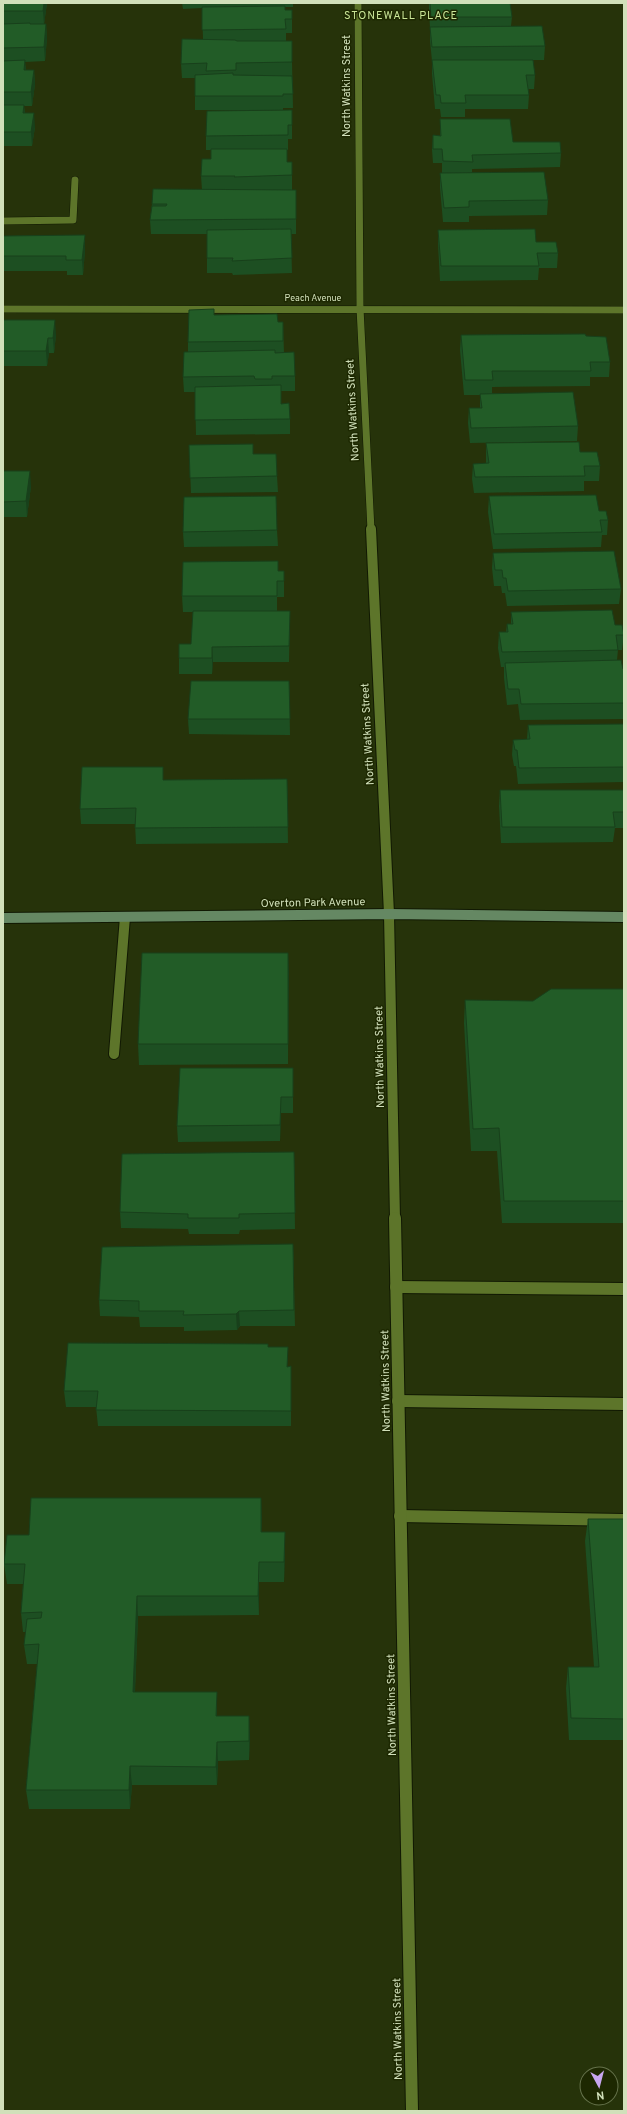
<svg xmlns="http://www.w3.org/2000/svg" width="627" height="2114" font-family="Overpass,sans-serif">
  <style>
    .lines { fill: none; stroke-linecap: round; stroke-linejoin: round }
    .lane-far2-casing { stroke: #111903; stroke-width: 8 }
    .lane-far1-casing { stroke: #111903; stroke-width: 12 }
    .lane-casing { stroke: #111903; stroke-width: 14 }
    .street-far2-casing { stroke: #111903; stroke-width: 8 }
    .street-far1-casing { stroke: #111903; stroke-width: 12 }
    .street-casing { stroke: #111903; stroke-width: 14 }
    .secondary-casing { stroke: #111903; stroke-width: 12 }
    .lane-far2 { stroke: #5d752a; stroke-width: 7 }
    .lane-far1 { stroke: #5d752a; stroke-width: 10 }
    .lane { stroke: #5d752a; stroke-width: 12 }
    .street-far2 { stroke: #5d752a; stroke-width: 7 }
    .street-far1 { stroke: #5d752a; stroke-width: 10 }
    .street { stroke: #5d752a; stroke-width: 12 }
    .secondary { stroke: #658863; stroke-width: 10 }
    .wall { fill: #1d4f22 }
    .shaded-wall { fill: #18401b }
    .building { fill: #225c27; stroke: #18401b }
    .labels { text-anchor: middle; dominant-baseline: central; stroke-width: 3; stroke-linejoin: round; paint-order: stroke }
    .far-street-label { font-size: 9px; fill: #d1e0ba; stroke: #1d2801 }
    .far-quarter-label { font-size: 11px; letter-spacing: 1px; fill: #c9e597; stroke: #1d2801 }
    .street-label { font-size: 11px; fill: #d1e0ba; stroke: #1d2801 }
  </style>
  <rect width="100%" height="100%" fill="#26330a"/>
  <g class="lines">
    <g class="lane-far2-casing">
      <polyline id="lane-far2" points="3,221 73,220 75,180"/>
    </g>
    <g class="lane-far1-casing">
      <polyline id="lane-far1" points="114,1054 125,917"/>
    </g>
    <g class="lane-casing">
      <g id="lane">
        <polyline points="396,1287 624,1289"/>
        <polyline points="398,1401 624,1404"/>
        <polyline points="400,1516 624,1520"/>
      </g>
    </g>
    <g class="street-far2-casing">
      <g id="street-far2">
        <polyline points="358,3 360,308 371,530"/>
        <polyline points="3,309 624,310"/>
      </g>
    </g>
    <g class="street-far1-casing">
      <polyline id="street-far1" points="371,529 389,914 395,1219"/>
    </g>
    <g class="street-casing">
      <polyline id="street" points="395,1218 412,2111"/>
    </g>
    <g class="secondary-casing">
      <polyline id="secondary" points="3,918 389,914 624,917"/>
    </g>
    <use href="#lane-far2" class="lane-far2"/>
    <use href="#lane-far1" class="lane-far1"/>
    <use href="#lane" class="lane"/>
    <use href="#street-far2" class="street-far2"/>
    <use href="#street-far1" class="street-far1"/>
    <use href="#street" class="street"/>
    <use href="#secondary" class="secondary"/>
  </g>
  <g class="wall">
    <polygon points="3,3 47,3 44,24 46,24 47,38 45,61 25,62 26,70 34,70 35,84 32,106 24,106 25,113 35,127 32,146 3,146"/>
    <polygon points="182,3 293,3 293,7 285,7 285,10 292,10 292,33 286,33 286,41 292,62 293,108 283,108 283,110 195,110 195,78 182,78 181,64 203,39 202,8 183,9"/>
    <polygon points="429,3 510,3 512,17 511,26 545,46 544,60 533,60 535,75 534,89 528,89 529,95 528,109 465,109 465,117 441,117 440,109 435,109 432,74 432,61 430,41 430,28 429,11"/>
    <polygon points="292,110 292,139 288,139 288,150 287,150 287,162 292,175 292,190 281,190 296,190 296,234 291,234 292,273 233,275 232,273 207,273 207,234 151,234 150,220 152,204 202,190 201,176 211,159 211,150 206,150 206,136"/>
    <polygon points="440,119 513,142 561,153 560,167 472,169 472,173 548,200 547,215 469,216 469,222 443,222 440,188 440,173 442,173 442,163 433,163 432,150 433,135 440,136"/>
    <polygon points="438,230 536,242 558,253 557,268 539,268 538,280 440,281 438,244"/>
    <polygon points="85,235 85,250 83,275 67,275 67,271 3,271 3,236"/>
    <polygon points="214,315 278,322 283,322 284,353 295,376 295,391 281,391 281,404 290,419 290,434 196,435 195,392 184,392 183,377 188,352 188,342"/>
    <polygon points="3,320 56,335 54,353 49,353 47,366 3,366"/>
    <polygon points="461,335 586,336 610,362 609,377 590,377 590,386 492,387 492,393 578,426 577,441 470,443 468,423 469,408 480,408 480,395 464,395 460,350"/>
    <polygon points="486,443 580,452 600,466 599,481 584,481 584,491 474,493 472,479 473,464 486,463"/>
    <polygon points="189,445 277,476 278,492 191,493"/>
    <polygon points="3,471 31,486 27,517 3,517"/>
    <polygon points="489,496 599,511 608,520 607,535 602,535 601,547 493,549 488,512"/>
    <polygon points="277,530 278,546 184,547 183,532"/>
    <polygon points="493,553 621,589 619,604 507,606 505,593 502,593 501,586 494,586 492,568"/>
    <polygon points="278,571 284,571 284,597 277,597 277,611 290,611 289,662 213,662 212,674 179,674 179,658 191,644 193,612 183,612 182,596"/>
    <polygon points="511,612 615,625 624,635 622,650 618,650 617,660 623,669 624,669 624,719 520,720 518,704 507,705 504,678 504,667 501,667 498,648 499,632 506,632 507,624 511,624"/>
    <polygon points="289,681 290,735 189,734 188,719"/>
    <polygon points="624,724 624,782 518,784 516,766 514,766 512,755 513,740 527,739 528,725"/>
    <polygon points="163,767 163,780 287,779 288,843 136,844 135,824 81,824 80,809"/>
    <polygon points="500,790 624,790 624,828 615,828 613,842 501,843 499,806"/>
    <polygon points="288,953 288,1064 139,1065 138,1044"/>
    <polygon points="624,989 624,1223 502,1223 497,1151 471,1151 464,1023 465,1000 533,1001"/>
    <polygon points="293,1068 293,1113 281,1113 280,1141 178,1142 177,1126"/>
    <polygon points="294,1152 295,1229 240,1230 239,1234 189,1234 188,1229 121,1228 120,1212"/>
    <polygon points="293,1244 295,1326 240,1326 237,1330 184,1331 184,1327 140,1327 139,1317 100,1316 99,1300"/>
    <polygon points="268,1347 288,1367 291,1382 291,1426 98,1426 96,1407 66,1407 64,1391"/>
    <polygon points="262,1517 261,1532 285,1551 284,1582 259,1582 259,1615 138,1616 135,1692 217,1692 217,1716 250,1735 249,1760 218,1761 217,1785 132,1785 130,1809 29,1809 26,1790 37,1664 27,1664 24,1645 26,1632 23,1632 21,1613 23,1584 7,1584 4,1564 29,1535"/>
    <polygon points="588,1519 624,1519 624,1740 569,1740 566,1688 568,1667 594,1667 585,1541"/>
  </g>
  <g class="shaded-wall">
    <polygon points="44,3 47,3 44,25 43,11"/>
    <polygon points="46,24 47,38 45,61 44,47"/>
    <polygon points="25,60 26,74 24,70"/>
    <polygon points="34,70 35,84 32,106 31,92"/>
    <polygon points="24,105 25,119 23,113"/>
    <polygon points="34,113 35,127 32,146 31,132"/>
    <polygon points="85,235 85,250 83,275 82,260"/>
    <polygon points="55,320 56,335 54,353 53,338"/>
    <polygon points="48,338 49,353 47,366 46,351"/>
    <polygon points="30,471 31,486 27,517 26,501"/>
    <polygon points="212,647 213,662 212,674"/>
    <polygon points="288,953 289,973 288,1064"/>
    <polygon points="281,1097 281,1113 280,1141 280,1125"/>
    <polygon points="239,1311 240,1326 237,1330 236,1314"/>
    <polygon points="261,1498 262,1517 261,1551"/>
    <polygon points="285,1532 285,1551 284,1582 284,1562"/>
    <polygon points="259,1562 259,1615 258,1596"/>
    <polygon points="137,1596 138,1616 134,1711 133,1692"/>
    <polygon points="217,1692 217,1711 216,1735 216,1716"/>
    <polygon points="249,1716 250,1735 249,1760"/>
    <polygon points="217,1742 218,1761 217,1785 216,1767"/>
    <polygon points="130,1766 132,1785 130,1809 129,1790"/>
  </g>
  <g class="building">
    <polygon points="3,3 44,3 43,11 3,11"/>
    <polygon points="430,3 510,3 512,17 431,17"/>
    <polygon points="285,6 285,10 292,10 292,19 285,19 286,29 202,30 202,7"/>
    <polygon points="30,23 30,24 46,24 44,47 3,48 3,24"/>
    <polygon points="542,26 545,46 432,47 430,27"/>
    <polygon points="182,39 235,40 237,41 292,41 292,62 236,63 236,70 206,71 207,63 181,64"/>
    <polygon points="25,60 24,70 34,70 31,92 3,92 3,61"/>
    <polygon points="432,60 533,60 535,75 526,75 529,95 465,95 466,103 441,103 440,95 436,95"/>
    <polygon points="233,73 233,75 292,76 293,94 283,94 283,96 195,96 195,75"/>
    <polygon points="3,105 24,105 23,113 34,113 31,132 3,132"/>
    <polygon points="292,110 292,125 288,125 288,135 206,136 207,111"/>
    <polygon points="440,119 510,119 513,142 560,142 561,153 472,155 473,162 443,161 442,149 433,149 433,135 441,136"/>
    <polygon points="211,149 287,149 287,162 292,162 292,175 234,177 235,176 201,176 202,159 211,159"/>
    <polygon points="544,172 548,200 469,201 469,207 444,208 440,173"/>
    <polygon points="153,189 296,190 296,219 150,220 152,206 166,206 167,204 152,204"/>
    <polygon points="291,229 292,258 232,261 233,258 207,258 207,230"/>
    <polygon points="535,229 536,242 556,242 558,253 537,253 539,266 441,266 438,230"/>
    <polygon points="85,235 82,260 66,260 66,256 3,256 3,236"/>
    <polygon points="214,309 214,315 277,314 278,322 283,322 283,341 188,342 189,310"/>
    <polygon points="3,320 55,320 53,338 48,338 46,351 3,351"/>
    <polygon points="585,334 586,336 606,337 610,362 590,362 591,371 492,371 493,380 465,380 461,335"/>
    <polygon points="275,350 275,353 294,352 295,376 272,376 272,379 255,379 254,376 183,377 184,352"/>
    <polygon points="281,385 281,404 289,403 290,419 195,420 195,387"/>
    <polygon points="573,392 578,426 471,428 469,408 482,408 480,394"/>
    <polygon points="579,442 580,452 597,452 600,466 584,466 585,476 475,477 473,464 489,463 486,443"/>
    <polygon points="253,444 253,454 276,454 277,476 190,478 189,445"/>
    <polygon points="3,471 30,471 26,501 3,502"/>
    <polygon points="596,495 599,511 606,511 608,520 600,520 602,532 494,534 489,496"/>
    <polygon points="276,496 277,530 183,532 184,497"/>
    <polygon points="614,551 621,589 508,591 506,578 503,578 502,570 495,570 493,553"/>
    <polygon points="278,561 278,571 284,571 284,581 277,581 277,596 182,596 183,562"/>
    <polygon points="612,610 615,625 622,625 624,635 616,635 618,650 502,652 499,632 508,632 507,624 513,624 511,612"/>
    <polygon points="193,611 290,611 289,646 212,647 212,658 179,658 179,644 191,644"/>
    <polygon points="621,660 623,669 624,669 624,703 521,704 519,689 508,689 505,663"/>
    <polygon points="191,681 289,681 290,719 188,719"/>
    <polygon points="624,724 624,767 519,768 517,750 515,750 513,740 530,739 528,725"/>
    <polygon points="82,767 163,767 163,780 287,779 288,827 135,828 136,808 80,809"/>
    <polygon points="500,790 624,790 624,812 613,812 615,827 502,827"/>
    <polygon points="142,953 288,953 288,1044 138,1044"/>
    <polygon points="551,989 624,989 624,1201 504,1201 499,1128 473,1129 465,1000 533,1001"/>
    <polygon points="180,1068 293,1068 293,1097 281,1097 280,1125 177,1126"/>
    <polygon points="294,1152 295,1213 239,1214 239,1218 188,1218 188,1214 120,1212 122,1154"/>
    <polygon points="293,1244 294,1310 239,1311 236,1314 183,1315 184,1311 139,1311 139,1301 99,1300 102,1247"/>
    <polygon points="68,1343 268,1344 268,1347 288,1347 287,1367 291,1366 291,1411 96,1410 98,1391 64,1391"/>
    <polygon points="31,1498 261,1498 261,1532 285,1532 284,1562 259,1562 258,1596 137,1596 133,1692 217,1692 216,1716 249,1716 249,1741 217,1742 216,1767 130,1766 129,1790 26,1790 39,1644 24,1645 27,1619 41,1618 42,1612 21,1613 25,1564 4,1564 7,1535 29,1535"/>
    <polygon points="588,1519 624,1519 624,1719 571,1718 568,1667 599,1667"/>
  </g>
  <g class="labels">
    <g class="far-street-label">
      <text x="313" y="298">Peach Avenue</text>
    </g>
    <g class="far-quarter-label">
      <text x="401" y="16">STONEWALL PLACE</text>
    </g>
    <g class="street-label">
      <text transform="translate(347 86) rotate(-90)">North Watkins Street</text>
      <text transform="translate(353 410) rotate(-93)">North Watkins Street</text>
      <text transform="translate(368 734) rotate(-93)">North Watkins Street</text>
      <text transform="translate(313 903) rotate(-1)">Overton Park Avenue</text>
      <text transform="translate(380 1057) rotate(-91)">North Watkins Street</text>
      <text transform="translate(386 1381) rotate(-91)">North Watkins Street</text>
      <text transform="translate(392 1705) rotate(-91)">North Watkins Street</text>
      <text transform="translate(398 2029) rotate(-91)">North Watkins Street</text>
    </g>
  </g>
  <rect width="627" height="2114" fill="none" stroke="#d1e0ba" stroke-width="8"/>
  <g transform="translate(599 2086) rotate(173)"><circle r="19" fill="#1d2801" stroke="#65724b"/>
  <path d="M0-3L7 15L0 10L-7 15Z" fill="#c7a6ef"/>
  <text y="-6" font-size="11" font-weight="bold" text-anchor="middle" fill="#d1e0ba">N</text>
  </g>
</svg>
